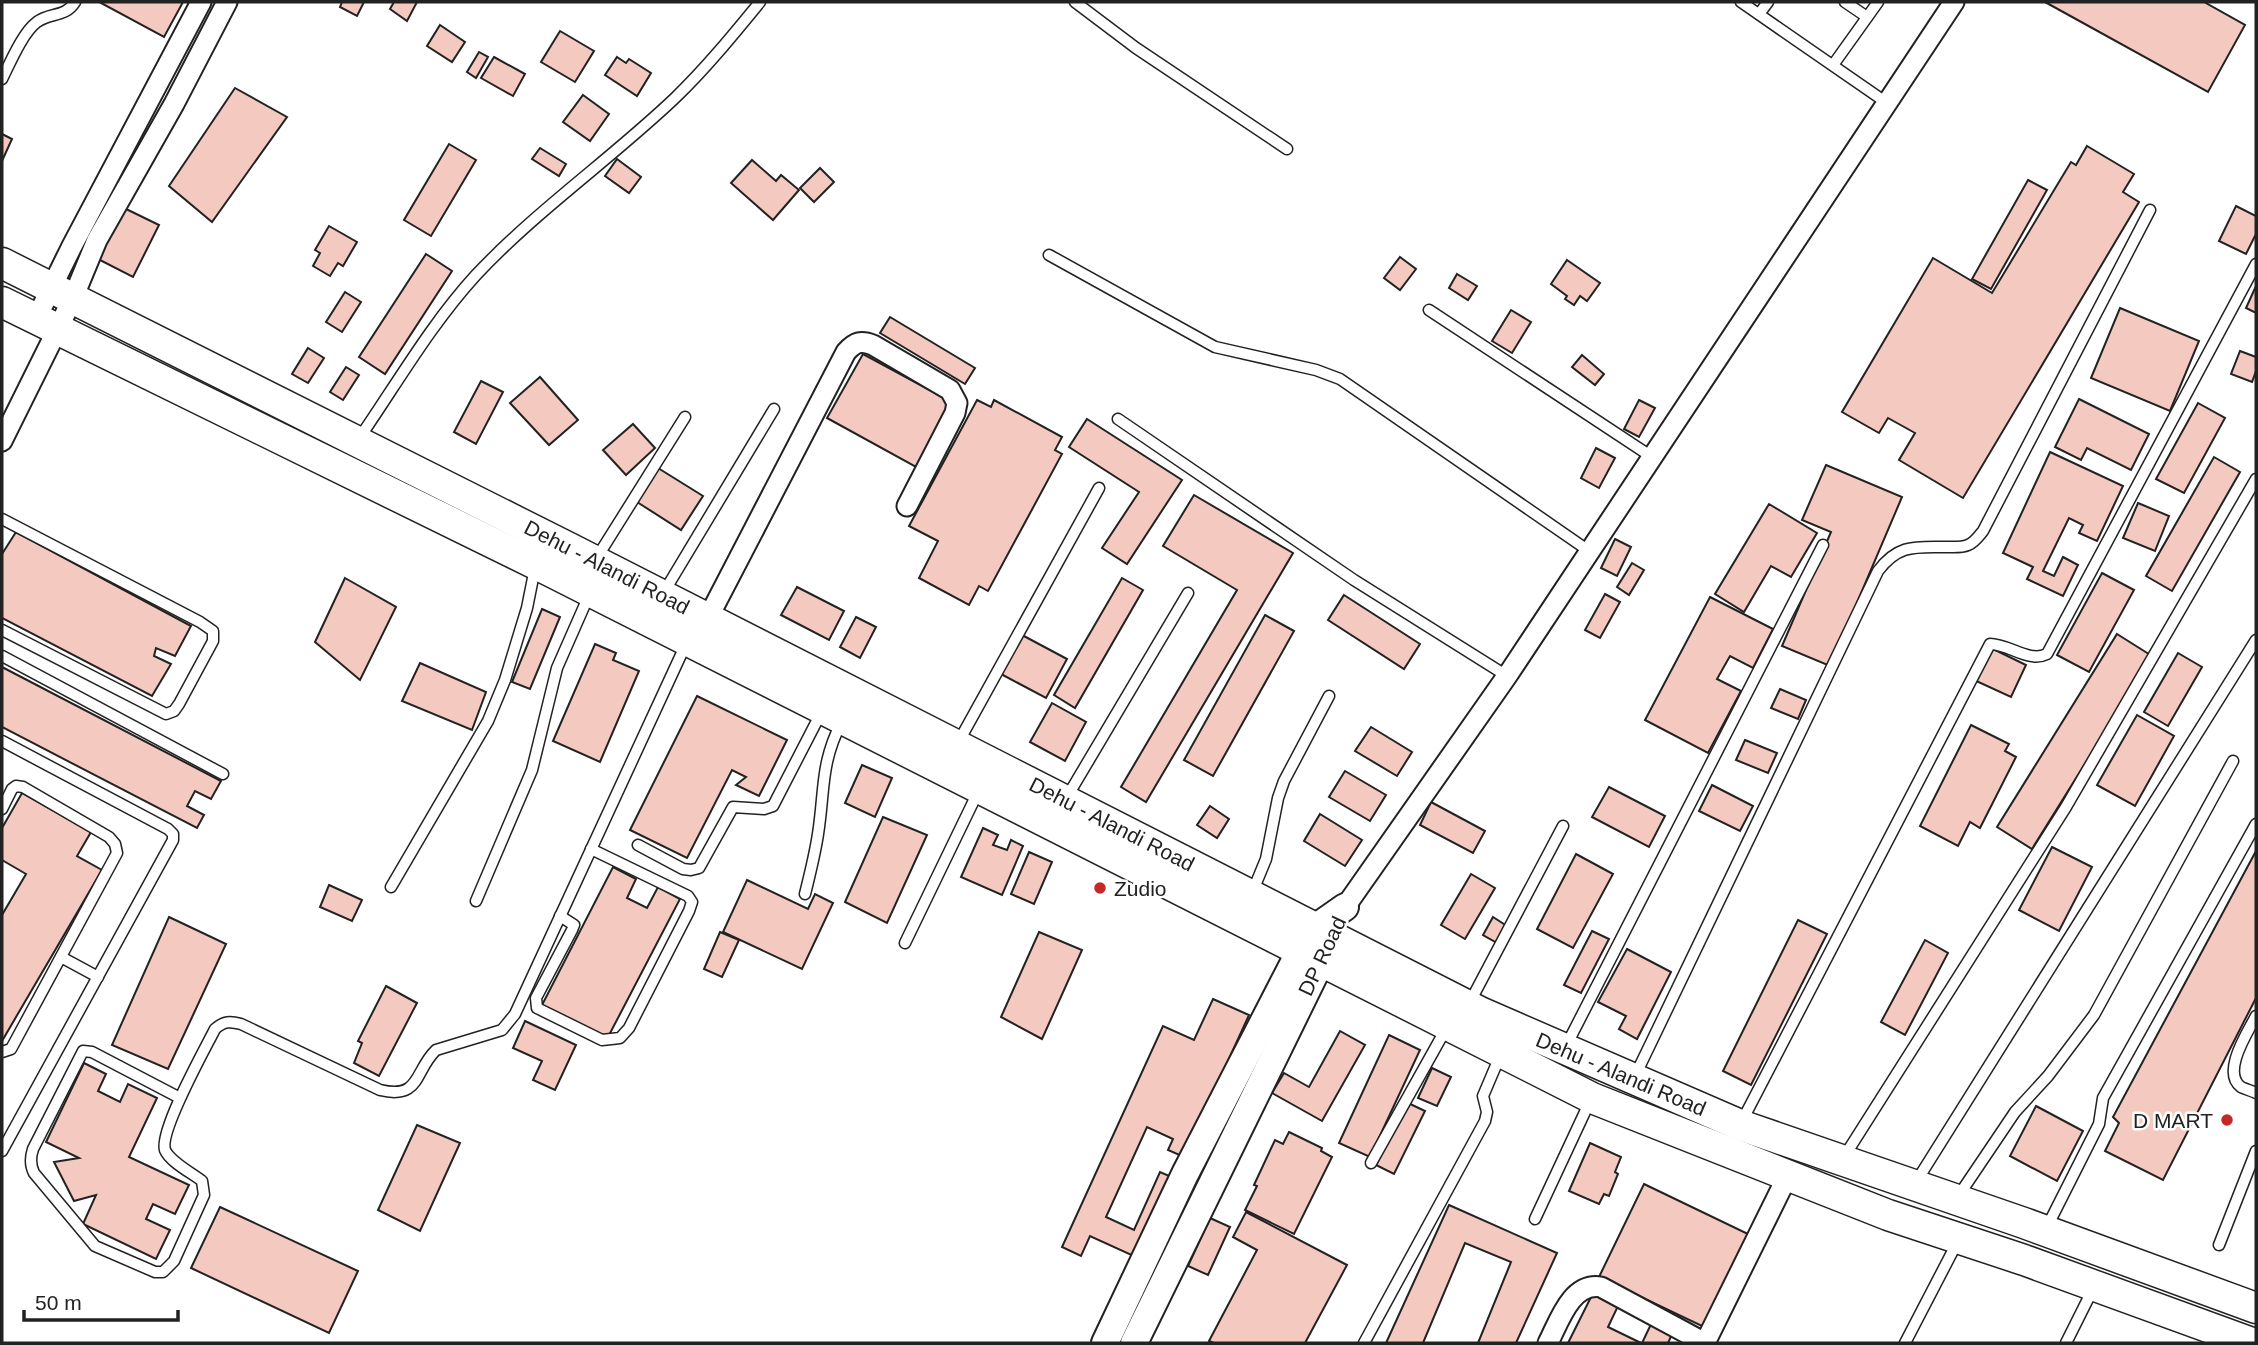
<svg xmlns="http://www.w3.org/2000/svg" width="2258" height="1345" font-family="Arial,sans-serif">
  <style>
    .building { fill: #f3c9c0; stroke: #222; stroke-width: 2 }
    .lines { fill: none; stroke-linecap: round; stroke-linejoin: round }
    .lane-casing { stroke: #222; stroke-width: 13 }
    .street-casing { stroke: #222; stroke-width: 23 }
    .secondary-casing { stroke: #222; stroke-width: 30 }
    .primary-casing { stroke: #222; stroke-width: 33 }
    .lane { stroke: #fff; stroke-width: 10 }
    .street { stroke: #fff; stroke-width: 19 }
    .secondary { stroke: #fff; stroke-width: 26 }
    .primary { stroke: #fff; stroke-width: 30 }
    .poi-dot { fill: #c62828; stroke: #fff; stroke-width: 2.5 }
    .labels { text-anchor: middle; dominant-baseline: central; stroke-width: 5; stroke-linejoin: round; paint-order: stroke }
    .street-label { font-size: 21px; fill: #222; stroke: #fff }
    .poi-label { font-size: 21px; fill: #222; stroke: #fff; text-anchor: start }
  </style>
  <rect width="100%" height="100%" fill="#fff"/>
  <g class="building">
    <polygon points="102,2 183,2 164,37 101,3"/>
    <polygon points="342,2 364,2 357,16 340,7"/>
    <polygon points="394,2 417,2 407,21 390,9"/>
    <polygon points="2045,2 2204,2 2245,25 2208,92"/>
    <polygon points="440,25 465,42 452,62 427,46"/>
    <polygon points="560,31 594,51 575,82 541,62"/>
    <polygon points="479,52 488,57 476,78 467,72"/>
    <polygon points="494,57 525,74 513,96 481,78"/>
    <polygon points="617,57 626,63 629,59 651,73 637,96 605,75"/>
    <polygon points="235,88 287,117 212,222 169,186"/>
    <polygon points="583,95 609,114 590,141 563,122"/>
    <polygon points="2,134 12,139 2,161"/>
    <polygon points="449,144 476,160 431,236 404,220"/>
    <polygon points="2087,146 2134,174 2123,192 2139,202 1963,498 1899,460 1915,433 1888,418 1879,433 1842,412 1933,258 1992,293 2071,162 2076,165"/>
    <polygon points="540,148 566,164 559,176 532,159"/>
    <polygon points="617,159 641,177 629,193 605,176"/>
    <polygon points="752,160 776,181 781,175 799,190 773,220 731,183"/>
    <polygon points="820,168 834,182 814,202 800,188"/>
    <polygon points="2028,180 2047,190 1991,289 1972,279"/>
    <polygon points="2236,206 2256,216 2256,234 2246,254 2219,241"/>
    <polygon points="122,207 159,225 133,277 96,258"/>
    <polygon points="329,226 357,242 343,266 338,263 330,276 313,266 320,253 315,250"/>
    <polygon points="426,254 452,271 385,374 359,357"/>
    <polygon points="1400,257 1416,269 1400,290 1384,278"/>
    <polygon points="1567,260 1600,283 1587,301 1580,296 1574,305 1565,299 1567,296 1551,284"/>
    <polygon points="1457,274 1477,286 1468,300 1449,288"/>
    <polygon points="2256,286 2256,313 2246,308"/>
    <polygon points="345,292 361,302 342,332 326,322"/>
    <polygon points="2120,308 2199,341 2170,411 2091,378"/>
    <polygon points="1511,310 1531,322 1512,353 1492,341"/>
    <polygon points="890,317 975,368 965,384 880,333"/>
    <polygon points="308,348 324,358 308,383 292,374"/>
    <polygon points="2240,351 2256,357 2256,371 2252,382 2231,374"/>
    <polygon points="863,354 952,402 916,467 827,418"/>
    <polygon points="1582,355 1604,374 1595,385 1572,367"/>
    <polygon points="346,367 359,375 343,400 330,392"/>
    <polygon points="540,377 578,420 549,445 510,403"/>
    <polygon points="481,381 503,392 476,444 454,432"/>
    <polygon points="2079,399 2149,434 2131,470 2087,448 2081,460 2055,447"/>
    <polygon points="977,400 991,407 994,400 1062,437 1055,450 1062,454 988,591 979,586 969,605 919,578 938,541 909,526"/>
    <polygon points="1639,400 1655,408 1639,437 1624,429"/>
    <polygon points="2198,403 2225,418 2184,493 2156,479"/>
    <polygon points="1087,419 1182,480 1127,564 1102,548 1139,492 1069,447"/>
    <polygon points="633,424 655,448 626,475 603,450"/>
    <polygon points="1596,448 1615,458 1599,488 1581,478"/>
    <polygon points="2050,452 2123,486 2097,541 2079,533 2083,525 2069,518 2043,571 2054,576 2063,557 2078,565 2063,596 2027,579 2033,567 2003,553"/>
    <polygon points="2214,457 2240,472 2172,591 2146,576"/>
    <polygon points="1826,465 1902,497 1830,666 1782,646 1831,532 1802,520"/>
    <polygon points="658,468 703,496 681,530 637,502"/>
    <polygon points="1194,495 1293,553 1146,802 1121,787 1237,590 1163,546"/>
    <polygon points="2138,503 2169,516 2155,551 2123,538"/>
    <polygon points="1769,504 1817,533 1791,577 1771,566 1744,612 1715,594"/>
    <polygon points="16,532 191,626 175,656 156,648 154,656 171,664 152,696 2,618 2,554"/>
    <polygon points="1615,539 1631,547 1617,576 1601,568"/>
    <polygon points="1632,563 1644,570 1629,595 1617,587"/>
    <polygon points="2102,573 2134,590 2089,672 2057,655"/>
    <polygon points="345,578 396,607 360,680 315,642"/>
    <polygon points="1122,578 1143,590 1075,708 1054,695"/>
    <polygon points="797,587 844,611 829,640 781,615"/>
    <polygon points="1605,594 1620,602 1600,638 1585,630"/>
    <polygon points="1344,595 1420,644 1404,669 1328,620"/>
    <polygon points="1710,597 1773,629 1753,668 1730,656 1717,679 1741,691 1708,753 1645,720"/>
    <polygon points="542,609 560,617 530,689 512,682"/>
    <polygon points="1265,615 1294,631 1213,776 1184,760"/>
    <polygon points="856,617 876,627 860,658 840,647"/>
    <polygon points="2117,634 2152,656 2032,849 1997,827"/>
    <polygon points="1022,635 1067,659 1046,698 1001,674"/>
    <polygon points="595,644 616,653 613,660 639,671 600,762 553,741"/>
    <polygon points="1989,647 2026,665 2011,697 1974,680"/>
    <polygon points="2178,653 2202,667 2168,726 2144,712"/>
    <polygon points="420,663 486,692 472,730 402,701"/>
    <polygon points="2,667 221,781 211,799 195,791 187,806 204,815 197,828 2,727"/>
    <polygon points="1780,689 1806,700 1798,719 1771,708"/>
    <polygon points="697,696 787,740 759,796 736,785 746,777 732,770 687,858 630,830"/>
    <polygon points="1052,703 1086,722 1065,761 1030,742"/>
    <polygon points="2137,715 2174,736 2135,806 2097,785"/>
    <polygon points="1971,725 2009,744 2005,751 2016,757 1980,828 1970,822 1958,846 1920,826"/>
    <polygon points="1371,727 1412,752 1397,776 1355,751"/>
    <polygon points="1745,740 1777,753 1768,773 1736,760"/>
    <polygon points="862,765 892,778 875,817 845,803"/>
    <polygon points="1345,771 1386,795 1370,821 1329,797"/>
    <polygon points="1712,785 1753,806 1740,831 1699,811"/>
    <polygon points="1609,787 1665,816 1649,847 1592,817"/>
    <polygon points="22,793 91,832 77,856 102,870 2,1041 2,915 26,874 2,860 2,828"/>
    <polygon points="1431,802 1485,831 1473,853 1420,825"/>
    <polygon points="1210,806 1229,819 1217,838 1197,825"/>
    <polygon points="1320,814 1362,840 1345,866 1304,841"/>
    <polygon points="883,817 927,835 887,923 845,902"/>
    <polygon points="983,828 998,835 993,845 1007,850 1011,840 1023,846 1002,895 961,877"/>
    <polygon points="2052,847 2092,867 2059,931 2019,910"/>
    <polygon points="2256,851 2256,998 2163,1180 2105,1151 2119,1123 2113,1117"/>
    <polygon points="1029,852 1052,862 1034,904 1011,894"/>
    <polygon points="1576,854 1613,874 1573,948 1537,929"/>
    <polygon points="613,867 636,879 627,898 647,908 658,887 680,899 607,1039 542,1005"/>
    <polygon points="1471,874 1495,888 1465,939 1441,925"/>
    <polygon points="747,880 808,909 815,894 833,903 802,969 723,932"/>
    <polygon points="329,885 362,900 352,921 320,907"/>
    <polygon points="169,917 226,944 168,1069 112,1045"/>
    <polygon points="1493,917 1507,926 1497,943 1483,935"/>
    <polygon points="1798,920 1827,934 1751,1085 1723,1071"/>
    <polygon points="1592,931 1609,939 1581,993 1564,985"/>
    <polygon points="720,932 739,940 722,977 704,969"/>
    <polygon points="1039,932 1082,950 1042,1039 1001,1017"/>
    <polygon points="1925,940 1948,953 1905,1035 1881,1022"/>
    <polygon points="1627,949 1671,972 1637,1039 1619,1029 1626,1016 1598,1002"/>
    <polygon points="386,986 417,1003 379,1076 354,1063 362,1043 358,1041"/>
    <polygon points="1213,999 1249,1015 1184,1157 1168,1150 1173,1139 1147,1127 1106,1217 1134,1230 1160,1172 1174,1178 1138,1258 1090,1236 1081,1256 1062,1247 1163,1026 1194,1040"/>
    <polygon points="525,1021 576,1045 555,1090 533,1080 542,1061 513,1048"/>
    <polygon points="1340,1031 1365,1045 1322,1121 1272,1093 1284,1073 1309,1087"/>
    <polygon points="1389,1035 1420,1050 1370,1157 1339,1143"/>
    <polygon points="84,1063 106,1074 98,1091 120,1102 128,1084 157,1098 129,1157 189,1185 175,1214 153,1204 146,1219 170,1230 156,1259 83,1224 96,1195 74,1201 54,1162 79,1158 46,1142"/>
    <polygon points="1432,1068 1451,1077 1437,1106 1418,1098"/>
    <polygon points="1406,1102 1425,1111 1394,1174 1376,1165"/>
    <polygon points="2036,1106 2083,1131 2057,1181 2010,1156"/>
    <polygon points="417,1125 460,1143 420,1231 378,1210"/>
    <polygon points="1289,1132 1322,1148 1321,1151 1332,1157 1294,1234 1245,1210 1257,1186 1254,1185 1275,1140 1283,1144"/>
    <polygon points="1590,1143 1621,1157 1615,1172 1618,1174 1609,1196 1604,1194 1599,1204 1569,1191"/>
    <polygon points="1644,1184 1748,1234 1704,1327 1599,1277"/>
    <polygon points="1449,1205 1557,1253 1516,1343 1478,1343 1511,1262 1465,1243 1423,1343 1386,1343"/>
    <polygon points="220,1207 358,1271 329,1333 191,1268"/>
    <polygon points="1246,1212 1347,1265 1305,1343 1214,1343 1209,1341 1257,1250 1233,1237"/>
    <polygon points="1210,1218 1230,1227 1208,1275 1188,1266"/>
    <polygon points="1594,1291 1619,1304 1608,1327 1641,1343 1568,1343"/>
    <polygon points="1652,1322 1673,1332 1668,1343 1642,1343"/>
  </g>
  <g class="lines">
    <g class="lane-casing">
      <g id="lane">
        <polyline points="1075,2 1136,48 1287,149"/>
        <polyline points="1741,2 1887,103"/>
        <polyline points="1845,2 1867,17"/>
        <polyline points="1759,14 1768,2"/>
        <polyline points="1833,65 1878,2"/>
        <path d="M2,79c8,-16 21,-47 35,-57 13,-10 28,-4 38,-20"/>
        <polyline points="1049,255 1215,347 1316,370 1340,379 1589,551"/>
        <polyline points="1429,310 1652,457"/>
        <polyline points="1118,419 1354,580 1507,676"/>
        <path d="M358,440c38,-55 73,-116 118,-165 61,-65 135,-116 199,-177 31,-30 58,-63 85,-96"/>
        <polyline points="2,519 200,622 213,631 213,641 179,704 174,711 166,714 2,630"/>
        <polyline points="596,559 685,417"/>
        <polyline points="664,592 774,409"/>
        <polyline points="2,656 223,774"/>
        <polyline points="2,741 168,829 173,834 173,840 2,1151"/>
        <polyline points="959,741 1099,488"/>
        <polyline points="1067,797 1188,593"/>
        <polyline points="2,809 12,789 16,786 23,787 109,837 115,844 117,853 11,1049 2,1052"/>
        <polyline points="638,845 683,869 691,870 699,868 733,807 764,809 773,806 821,713"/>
        <polyline points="391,887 488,721 505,680 527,608 535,568"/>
        <polyline points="1252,893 1266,859 1278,798 1284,781 1329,696"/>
        <path d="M805,894c5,-20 10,-40 13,-60 7,-45 2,-70 24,-113"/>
        <polyline points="476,901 532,770 557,668 590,593"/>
        <polyline points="560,916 574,925 572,930 536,998 537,1008 602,1040 620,1038 629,1028 689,911 692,902 688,896 591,849"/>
        <polyline points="905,943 978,792"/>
        <polyline points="61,957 98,977"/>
        <polyline points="1470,1002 1563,826"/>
        <path d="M2256,1016c-8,16 -35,56 -15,71 4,2 11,4 15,6"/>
        <polyline points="1566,1046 1823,545"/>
        <path d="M1635,1076l243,-505c20,-27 37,-24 68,-24 7,0 15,1 22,-2 6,-2 11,-9 15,-14l167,-321"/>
        <path d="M180,1098l-88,-46 -9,-1 -50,98c-3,9 -3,16 1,24l61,73 60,26h8l11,-11 30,-66 -2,-14c-10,-8 -32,-19 -37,-31 -6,-19 40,-101 50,-121 9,-8 15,-8 26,-5l139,66c41,10 34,-19 56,-40l66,-20 13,-16 171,-370"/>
        <path d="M1741,1123l249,-479c19,0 39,19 57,10l209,-390"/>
        <polyline points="1844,1157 2066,807 2256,479"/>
        <polyline points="1371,1163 1447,1027"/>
        <polyline points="1916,1182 2256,640"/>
        <polyline points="1957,1198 2015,1112 2048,1076 2094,1015 2233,761"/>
        <polyline points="1535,1219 1591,1099"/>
        <polyline points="2047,1227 2099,1124 2103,1098 2256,824"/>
        <polyline points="2219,1245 2256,1151"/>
        <polyline points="1364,1343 1485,1121 1487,1112 1483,1096 1500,1056"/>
        <polyline points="1905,1343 1958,1241"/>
        <polyline points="2066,1343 2094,1287"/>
      </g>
    </g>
    <g class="street-casing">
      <g id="street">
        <polyline points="36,319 72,246 201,2"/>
        <polyline points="2,441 73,298 97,240 174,104 227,2"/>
        <path d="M708,618l138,-266c9,-10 15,-12 27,-7l77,45 7,13 -2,10 -48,93"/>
        <polyline points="1345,907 1507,676 1954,2"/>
        <path d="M1548,1343c11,-21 23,-61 53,-56l104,56"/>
        <polyline points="1705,1343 1788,1175"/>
      </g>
    </g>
    <g class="secondary-casing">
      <g id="secondary">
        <polyline points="1105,1343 1185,1174 1300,951 1315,928 1345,907"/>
        <polyline points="1134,1343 1329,945"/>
      </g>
    </g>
    <g class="primary-casing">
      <g id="primary">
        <polyline points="2,263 569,548 1482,1013 1740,1125 2024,1223 2256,1308"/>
        <polyline points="2,302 550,571 1592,1098 1888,1215 2024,1260 2252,1343"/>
      </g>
    </g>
    <use href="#lane" class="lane"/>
    <use href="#street" class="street"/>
    <use href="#secondary" class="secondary"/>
    <use href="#primary" class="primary"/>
  </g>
  <g class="poi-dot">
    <circle cx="1100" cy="888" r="7"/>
    <circle cx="2227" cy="1120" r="7"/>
  </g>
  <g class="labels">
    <g class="street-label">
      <text transform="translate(607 567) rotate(27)">Dehu - Alandi Road</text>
      <text transform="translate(1112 824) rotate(27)">Dehu - Alandi Road</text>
      <text transform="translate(1322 956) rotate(-65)">DP Road</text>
      <text transform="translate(1621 1074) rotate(23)">Dehu - Alandi Road</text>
    </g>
    <g class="poi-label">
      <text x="1114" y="888">Zudio</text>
      <text x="2213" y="1120" text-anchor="end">D MART</text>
    </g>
  </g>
  <rect width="2258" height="1345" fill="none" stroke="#222222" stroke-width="7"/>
  <path d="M24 1310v10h154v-10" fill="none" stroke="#222222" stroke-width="3.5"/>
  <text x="35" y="1310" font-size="21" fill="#222222" stroke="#ffffff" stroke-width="5" paint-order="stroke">50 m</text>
</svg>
